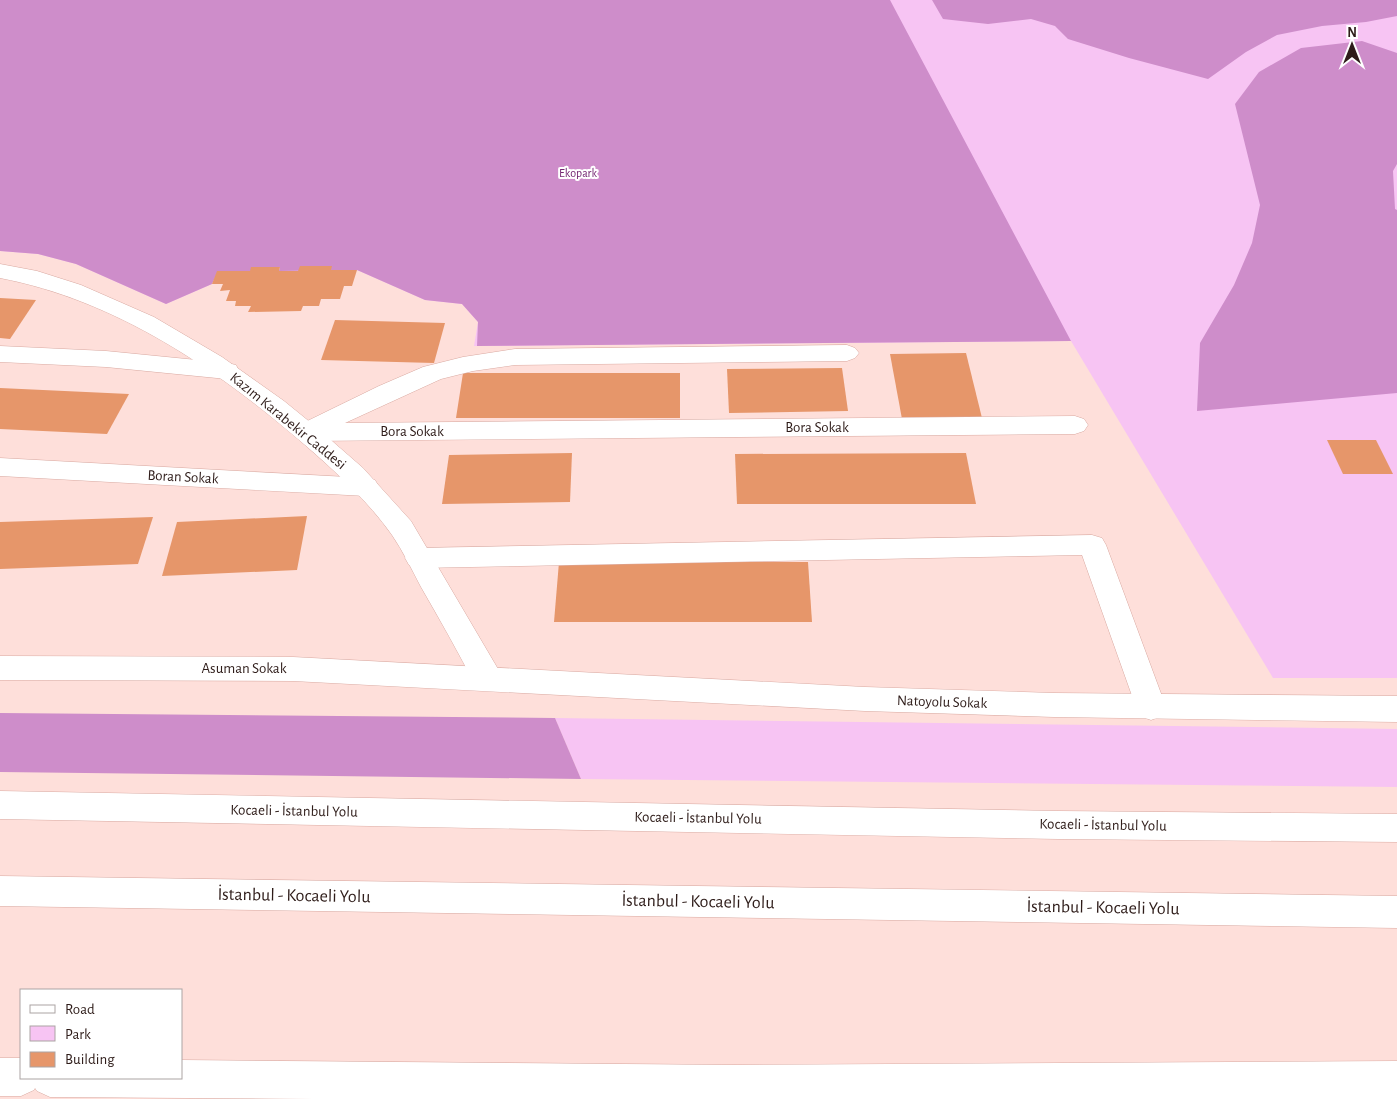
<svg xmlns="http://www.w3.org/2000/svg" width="1397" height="1099" font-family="'Alegreya Sans',sans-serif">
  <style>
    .green { fill: #f7c4f3 }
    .forest { fill: #ce8dca }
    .building { fill: #e6966a }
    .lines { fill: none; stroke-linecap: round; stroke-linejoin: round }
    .minor-casing { stroke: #d9a9a1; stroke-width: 1 }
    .tertiary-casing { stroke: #d9a9a1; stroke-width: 1 }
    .secondary-casing { stroke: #d9a9a1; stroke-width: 1 }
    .trunk-casing { stroke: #d9a9a1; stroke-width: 1 }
    .motorway-casing { stroke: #d9a9a1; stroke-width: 1 }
    .minor { fill: #fff; fill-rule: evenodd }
    .tertiary { fill: #fff; fill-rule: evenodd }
    .secondary { fill: #fff; fill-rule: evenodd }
    .trunk { fill: #fff; fill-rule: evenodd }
    .motorway { fill: #fff; fill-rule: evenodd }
    .labels { text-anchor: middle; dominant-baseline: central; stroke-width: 4; stroke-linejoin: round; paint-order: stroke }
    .far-park-label { font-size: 12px; fill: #732571; stroke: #fff }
    .street-label { font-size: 15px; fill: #2e1c19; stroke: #fff }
    .near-street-label { font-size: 18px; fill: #2e1c19; stroke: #fff }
  </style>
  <rect width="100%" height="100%" fill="#fedfda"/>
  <g class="green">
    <polygon points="0,0 1397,0 1397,678 1273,678 1071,341 474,346 478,322 462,304 425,300 357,270 279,271 280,267 250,271 218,271 212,284 166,304 76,264 38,254 0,251"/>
    <polygon points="555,718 1397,729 1397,787 581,779"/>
  </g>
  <g class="forest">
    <polygon points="0,0 890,0 1071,341 477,346 478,322 462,304 425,300 357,270 279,271 280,267 250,271 218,271 212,284 166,304 76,264 38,254 0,251"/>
    <polygon points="932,0 1397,0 1397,16 1366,22 1322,26 1277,35 1246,52 1208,79 1129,58 1068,39 1055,26 1031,19 988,24 943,19"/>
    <polygon points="1362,41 1397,53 1397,164 1393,171 1395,209 1397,210 1397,393 1197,411 1200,343 1234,285 1252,243 1260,205 1235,104 1259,72 1301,48"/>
    <polygon points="0,713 555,718 581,779 0,772"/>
  </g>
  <g class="building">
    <polygon points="300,266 332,266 331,270 357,270 352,286 344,286 340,299 321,299 319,306 303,306 301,311 248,312 251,306 235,306 236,301 226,301 230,290 220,291 223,284 212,284 217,271 250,271 251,267 280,267 279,271 298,271"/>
    <polygon points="0,298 36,300 10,339 0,338"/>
    <polygon points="335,320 445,323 434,363 321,360"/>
    <polygon points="966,353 982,418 902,419 890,354"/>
    <polygon points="842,368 848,411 729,413 727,369"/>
    <polygon points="463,373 680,373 680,418 456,418"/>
    <polygon points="0,388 129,394 107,434 0,429"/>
    <polygon points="1327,440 1376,440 1393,474 1343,474"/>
    <polygon points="572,453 570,502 442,504 449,455"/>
    <polygon points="966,453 976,504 737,504 735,454"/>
    <polygon points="307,516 297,570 162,576 177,522"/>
    <polygon points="153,517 138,564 0,569 0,522"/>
    <polygon points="559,562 808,562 812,622 554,622"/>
  </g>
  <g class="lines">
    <g class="minor-casing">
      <g id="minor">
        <polygon points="847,345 855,348 859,353 855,358 847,361 515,365 473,371 441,379 345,423 1075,416 1084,419 1088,425 1084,431 1075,434 306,441 297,438 293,432 297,426 379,386 423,367 463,357 515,349"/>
        <polygon points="0,346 106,351 227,363 236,365 239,371 236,377 227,379 106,367 0,362"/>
        <polygon points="0,458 366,478 375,480 379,487 375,494 366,496 0,476"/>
        <polygon points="1092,535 1102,538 1106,545 1166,707 1162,716 1151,720 1140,716 1136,707 1082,555 419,568 409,565 405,558 409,551 419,548"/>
      </g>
    </g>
    <g class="tertiary-casing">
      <path id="tertiary" d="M0,264l37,7 44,14 73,32 68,40 62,44 32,26 47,41 48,53 87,148 4,9 -4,9 -11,3 -11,-3c-17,-34 -36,-67 -55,-100 -9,-17 -18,-36 -29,-52 -24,-34 -56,-63 -87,-90 -88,-76 -189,-145 -305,-167z"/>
    </g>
    <g class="secondary-casing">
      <polygon id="secondary" points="0,656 293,657 865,687 1054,693 1397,696 1397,722 1054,717 865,711 293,681 0,680"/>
    </g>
    <g class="trunk-casing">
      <g id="trunk">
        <polygon points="0,791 1059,811 1397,814 1397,842 1059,839 0,819"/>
        <polygon points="0,876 1397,896 1397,928 0,906"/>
      </g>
    </g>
    <g class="motorway-casing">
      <polygon id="motorway" points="0,1058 21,1058 21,1078 181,1078 181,1060 737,1065 1397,1061 1397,1099 315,1099 50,1097 37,1091 35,1088 34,1090 21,1096 0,1096"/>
    </g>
    <use href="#minor" class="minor"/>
    <use href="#tertiary" class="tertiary"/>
    <use href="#secondary" class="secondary"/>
    <use href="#trunk" class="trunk"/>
    <use href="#motorway" class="motorway"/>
  </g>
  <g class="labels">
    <g class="far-park-label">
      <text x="578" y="173">Ekopark</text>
    </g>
    <g class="street-label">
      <text transform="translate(288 421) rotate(39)">Kazım Karabekir Caddesi</text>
      <text x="817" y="427">Bora Sokak</text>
      <text x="412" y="431">Bora Sokak</text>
      <text transform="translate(183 477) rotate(3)">Boran Sokak</text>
      <text x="244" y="668">Asuman Sokak</text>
      <text transform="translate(942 702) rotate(2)">Natoyolu Sokak</text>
      <text transform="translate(294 811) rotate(1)">Kocaeli - İstanbul Yolu</text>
      <text transform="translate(698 818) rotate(1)">Kocaeli - İstanbul Yolu</text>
      <text transform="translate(1103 825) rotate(1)">Kocaeli - İstanbul Yolu</text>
    </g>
    <g class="near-street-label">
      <text transform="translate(294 896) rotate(1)">İstanbul - Kocaeli Yolu</text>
      <text transform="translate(698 902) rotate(1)">İstanbul - Kocaeli Yolu</text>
      <text transform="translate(1103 908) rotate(1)">İstanbul - Kocaeli Yolu</text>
    </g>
  </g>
  <rect x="20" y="989" width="162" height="90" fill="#ffffff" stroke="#aba4a3"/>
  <rect x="30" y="1005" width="25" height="8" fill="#ffffff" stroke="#aba4a3"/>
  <text x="65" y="1014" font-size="15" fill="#2e1c19">Road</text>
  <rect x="30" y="1026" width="25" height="15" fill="#f7c4f3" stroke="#aba4a3"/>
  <text x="65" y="1039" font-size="15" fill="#2e1c19">Park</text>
  <rect x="30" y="1052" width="25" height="15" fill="#e6966a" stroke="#aba4a3"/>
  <text x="65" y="1064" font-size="15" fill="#2e1c19">Building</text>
  <g transform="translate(1352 45)" stroke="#ffffff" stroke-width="4" paint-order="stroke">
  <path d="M0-4L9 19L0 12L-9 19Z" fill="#2e1c19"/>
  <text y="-8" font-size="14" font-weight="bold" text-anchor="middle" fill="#2e1c19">N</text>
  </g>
</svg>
